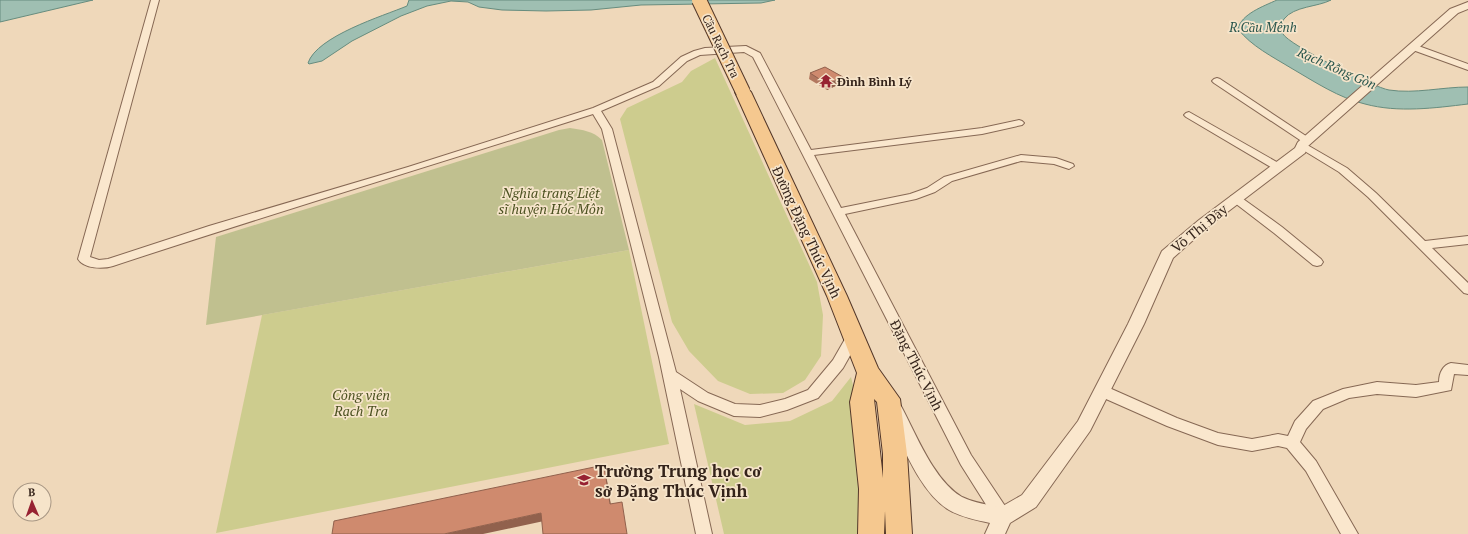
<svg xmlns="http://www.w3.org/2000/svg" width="1468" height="534" font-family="'PT Serif',serif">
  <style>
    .green { fill: #cdcc8e }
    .cemetery { fill: #c0c08f }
    .water { fill: #9fbfb2; stroke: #678c7e }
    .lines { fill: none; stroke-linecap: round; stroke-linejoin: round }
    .minor-casing { stroke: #866854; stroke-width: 2 }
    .tertiary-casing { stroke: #866854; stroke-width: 2 }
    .primary-casing { stroke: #533729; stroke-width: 2 }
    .minor { fill: #fae7cd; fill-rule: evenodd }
    .tertiary { fill: #fae7cd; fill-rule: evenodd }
    .primary { fill: #f5c88f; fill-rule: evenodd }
    .primary-bridge-casing { stroke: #533729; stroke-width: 16; stroke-linecap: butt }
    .primary-bridge { stroke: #f5c88f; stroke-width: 14 }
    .wall { fill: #b2775f }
    .shaded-wall { fill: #91614d }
    .building { fill: #cf8a6e; stroke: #91614d }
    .labels { text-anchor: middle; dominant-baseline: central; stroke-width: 3.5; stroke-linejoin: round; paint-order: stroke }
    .far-street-label { font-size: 12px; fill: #34231a; stroke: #f6e4ca }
    .far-poi-label { font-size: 12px; font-weight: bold; fill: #34231a; stroke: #f6e4ca; text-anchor: start }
    .far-water-label { font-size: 13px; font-style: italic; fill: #28554c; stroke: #f6e4ca }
    .park-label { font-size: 14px; font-style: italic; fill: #4b5120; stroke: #f6e4ca }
    .street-label { font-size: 14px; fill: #34231a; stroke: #f6e4ca }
    .near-poi-label { font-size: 17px; font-weight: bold; fill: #34231a; stroke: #f6e4ca; text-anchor: start }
  </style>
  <rect width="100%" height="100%" fill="#efd8ba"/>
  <g class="green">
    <polygon points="715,58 817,282 823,315 821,356 805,380 783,393 750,394 718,381 689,351 672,322 620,119 627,108 682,82 691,71"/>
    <polygon points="629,250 669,444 216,533 262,315"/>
    <polygon points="851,377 857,402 865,534 724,534 694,404 745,425 790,421 832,401"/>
  </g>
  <path class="cemetery" d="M570,128c13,2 23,3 32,12l27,110 -423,75 10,-88 343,-107z"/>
  <g class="water">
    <polygon points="0,0 93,0 0,22"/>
    <path d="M409,0h366l-14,3 -120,2 -50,5 -45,1 -44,-1 -23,-3 -11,-5 -17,-1 -24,5 -26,10 -49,25 -30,20 -13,3 -1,-1c9,-27 75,-47 99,-57z"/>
    <path d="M1277,0h54c-13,7 -37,6 -47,19 -3,4 -3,10 -1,15 6,11 92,54 106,56 26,4 53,-3 79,-3v17c-33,4 -70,9 -103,0 -26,-6 -50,-22 -74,-36 -18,-11 -40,-22 -53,-39 3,-15 26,-23 39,-29z"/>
  </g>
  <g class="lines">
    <g class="minor-casing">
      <g id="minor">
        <path d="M151,0h8l-69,257 9,3 9,-1 101,-33 199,-59 185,-59 60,-26 28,-25 13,-6 11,-3 41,-2 14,7 51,97 171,-22 37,-8 3,1 2,2 -2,2 -40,9 -168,21 27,53 69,-14 17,-6 17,-11 77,-22 35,3 17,6 1,2 -5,3 -15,-5 -33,-3 -69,20 -17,11 -19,7 -71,15 126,241 38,57 2,5 -2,5 -6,2 -6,-2 -36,-57 -208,-408 -9,-5 -44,3 -13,6 -28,25 -58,25 11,18 64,243 32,21 27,11 25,1 25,-6 23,-9 25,-30 16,-28 5,-1 5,1 2,4 -18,32 -25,30 -31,12 -27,7 -26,-1 -36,-15 -18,-12 32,145h-16l-37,-177 -57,-228 -9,-15c-159,51 -320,99 -480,152 -10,3 -29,3 -35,-7z"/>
        <polygon points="1413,44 1468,64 1468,70 1410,49 1409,47 1410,45"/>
        <polygon points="1217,78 1220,79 1312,140 1307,143 1303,142 1214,83 1212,81 1214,79"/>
        <polygon points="1189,112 1282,165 1283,167 1278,170 1274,169 1186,117 1184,115 1186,113"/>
        <polygon points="1302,142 1347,168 1376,193 1425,241 1468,236 1468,244 1432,248 1468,283 1468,294 1464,293 1368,197 1339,172 1298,147 1297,145 1298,143"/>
        <polygon points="1235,195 1239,196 1282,227 1321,259 1323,262 1321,265 1317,266 1313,265 1274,233 1231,200 1230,198 1231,196"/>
        <path d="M1451,363l17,2v10l-14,-1 -3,16 -35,7 -39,-3 -28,4 -26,11 -17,20 -6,13 16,19 42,73h-17l-35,-63 -19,-23 -9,-2 -26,5 -34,-6 -51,-19 -70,-31 -2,-4 2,-4 5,-2 5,2 70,31 41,15 34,6 26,-5 10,2 7,-15 18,-20 30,-12 34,-7 39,3 23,-3c0,-9 4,-17 12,-19z"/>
      </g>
    </g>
    <g class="tertiary-casing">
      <path id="tertiary" d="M1468,2v7l-10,4 -150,133 -3,7 -96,73 -36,32 -29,66 -54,107 -54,76 -26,16 -5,11h-20l5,-11c-14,-3 -29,-6 -41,-13 -30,-18 -48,-69 -63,-99l3,-5 6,-2 6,2c15,28 33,75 61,91 12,6 27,8 39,10l21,-12 56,-74 50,-97 34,-73 37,-31 96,-72 3,-6 152,-133z"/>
    </g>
    <g class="primary-casing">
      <path id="primary" d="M743,87l5,2 3,3 96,204 31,72 22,31 7,55 5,80h-26l-1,-23 -1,23h-26l1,-45 -9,-87 7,-29 -30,-77 -92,-204 3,-3zM874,399l3,3 6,52v24z"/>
    </g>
    <use href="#minor" class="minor"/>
    <use href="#tertiary" class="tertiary"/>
    <use href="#primary" class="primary"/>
    <g class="primary-bridge-casing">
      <polyline id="primary-bridge" points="699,0 743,92"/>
    </g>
    <use href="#primary-bridge" class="primary-bridge"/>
  </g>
  <polygon class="wall" points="810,73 842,83 827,90 809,79"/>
  <g class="shaded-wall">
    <polygon points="843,77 842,83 827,90 827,84"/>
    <polygon points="604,465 606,474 612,512 610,504"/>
    <polygon points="541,513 544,521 483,534 444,534"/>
  </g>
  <g class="building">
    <polygon points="825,67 843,77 827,84 810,73"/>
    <polygon points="604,465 610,504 622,502 627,534 543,534 541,513 444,534 332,534 334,521"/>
  </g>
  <defs>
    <g id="temple-bare" transform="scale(1.08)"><path d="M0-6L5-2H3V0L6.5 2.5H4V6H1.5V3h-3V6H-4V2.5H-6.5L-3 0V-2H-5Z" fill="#972232" stroke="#f6e4ca" stroke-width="2.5" paint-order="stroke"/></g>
    <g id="school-bare" transform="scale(1.08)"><path d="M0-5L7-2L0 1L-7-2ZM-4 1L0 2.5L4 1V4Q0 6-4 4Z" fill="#972232" stroke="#f6e4ca" stroke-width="2.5" paint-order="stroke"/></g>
  </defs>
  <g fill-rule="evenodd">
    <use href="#temple-bare" x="826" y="81"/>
    <use href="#school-bare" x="584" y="480"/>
  </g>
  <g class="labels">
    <g class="far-street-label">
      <text transform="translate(721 46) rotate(64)">Cầu Rạch Tra</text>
    </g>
    <g class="far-poi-label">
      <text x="837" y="81">Đình Bình Lý</text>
    </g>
    <g class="far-water-label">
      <text x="1263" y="27">R.Cầu Mênh</text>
      <text transform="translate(1337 68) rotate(24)">Rạch Rỗng Gòn</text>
    </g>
    <g class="park-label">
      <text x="551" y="192">Nghĩa trang Liệt<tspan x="551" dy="16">sĩ huyện Hóc Môn</tspan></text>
      <text x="361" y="394">Công viên<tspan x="361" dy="16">Rạch Tra</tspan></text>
    </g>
    <g class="street-label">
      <text transform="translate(1199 228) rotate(-39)">Võ Thị Đầy</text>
      <text transform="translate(807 232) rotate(65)">Đường Đặng Thúc Vịnh</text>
      <text transform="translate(917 365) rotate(63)">Đặng Thúc Vịnh</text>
    </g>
    <g class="near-poi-label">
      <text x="595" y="470">Trường Trung học cơ<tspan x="595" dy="20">sở Đặng Thúc Vịnh</tspan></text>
    </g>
  </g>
  <g transform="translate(32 502) rotate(358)"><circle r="19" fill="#f6e4ca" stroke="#a89784"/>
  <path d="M0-3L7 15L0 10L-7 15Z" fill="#972232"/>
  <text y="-6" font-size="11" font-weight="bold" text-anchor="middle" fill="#34231a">B</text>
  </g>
</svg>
